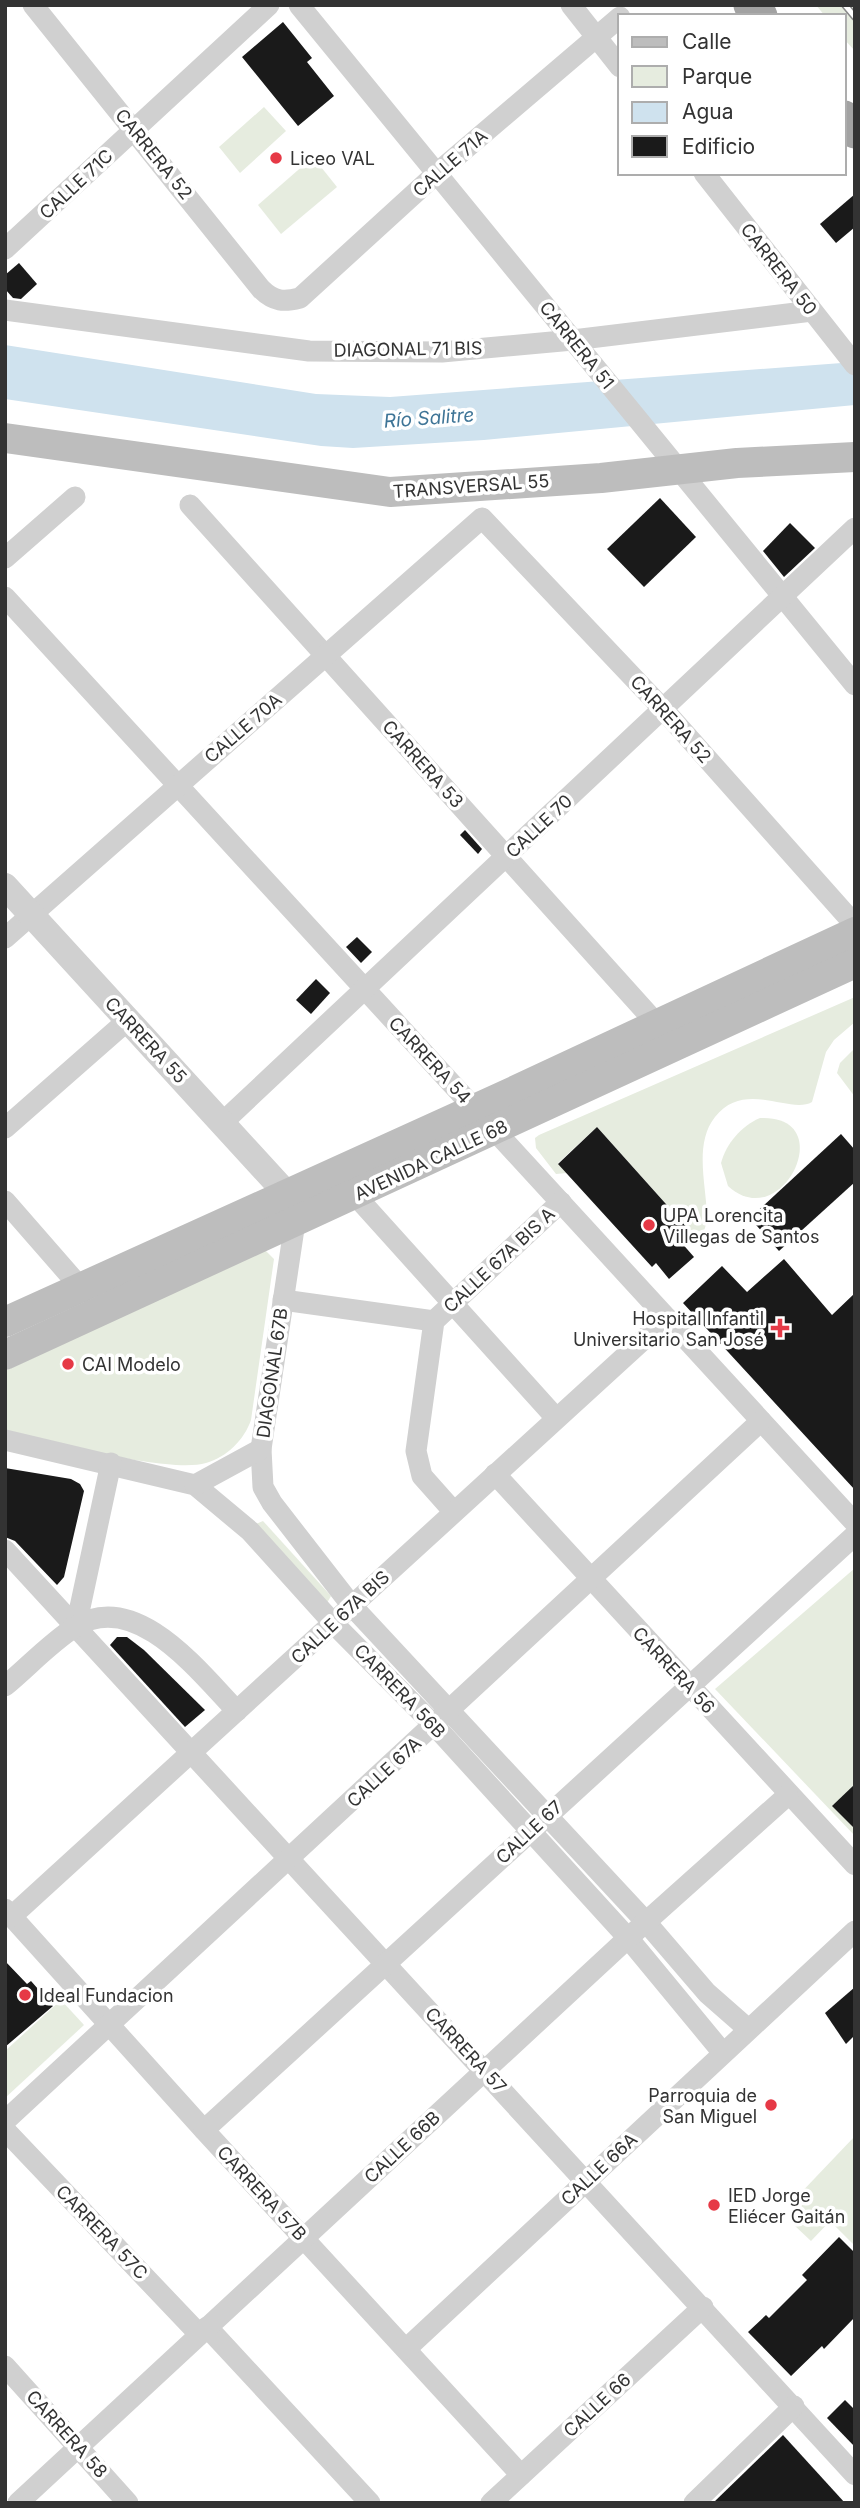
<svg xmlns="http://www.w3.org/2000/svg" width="860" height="2508" font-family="Inter,sans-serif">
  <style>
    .green { fill: #e6ecdf }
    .water { fill: #cfe2ee }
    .building { fill: #1a1a1a }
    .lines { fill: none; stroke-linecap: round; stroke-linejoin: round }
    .minor { stroke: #d0d0d0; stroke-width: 21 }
    .tertiary { stroke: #d0d0d0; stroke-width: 26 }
    .secondary { stroke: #bdbdbd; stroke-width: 30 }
    .trunk { stroke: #a2a2a2; stroke-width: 35 }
    .rail-casing { stroke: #888; stroke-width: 8 }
    .rail { stroke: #fff; stroke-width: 5; stroke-dasharray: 16; stroke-linecap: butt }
    .poi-dot { fill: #e63946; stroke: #fff; stroke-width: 2.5 }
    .labels { text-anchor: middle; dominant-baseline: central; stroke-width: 7; stroke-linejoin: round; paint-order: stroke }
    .street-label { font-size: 18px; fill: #333; stroke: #fff }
    .poi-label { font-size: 18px; fill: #333; stroke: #fff; text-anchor: start }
    .water-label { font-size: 19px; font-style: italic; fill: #3f7597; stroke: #fff }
  </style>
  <rect width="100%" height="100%" fill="#fff"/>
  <g class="green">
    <polygon points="816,5 855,5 855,51 844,39 844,16 825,16"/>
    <polygon points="264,107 286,131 240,173 219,147"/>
    <polygon points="313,157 337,187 281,234 258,205"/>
    <path d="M855,997v25l-21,18 -8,12 -14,50c-22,13 -67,-23 -97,15 -29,36 5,102 -15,119l-9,-4 -94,-105 -39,36 9,10 -11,1 -20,-26 -1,-10 4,-3z"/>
    <polygon points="855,1048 855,1097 837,1073 840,1063"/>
    <path d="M760,1118c81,-4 22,118 -32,68l-7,-23c5,-19 20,-37 39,-45z"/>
    <path d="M264,1249l10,10 -23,161c-7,20 -24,37 -45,43 -37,11 -158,-22 -201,-31v-61z"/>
    <polygon points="263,1521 331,1596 327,1603 256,1524"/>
    <polygon points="855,1568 855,1836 715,1689"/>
    <polygon points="61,2000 84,2025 5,2098 5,2051"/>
    <polygon points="855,2136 855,2246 830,2221 811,2241 794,2225 806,2212 795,2199"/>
  </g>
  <polygon class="water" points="5,345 316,394 390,397 855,362 855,405 484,440 353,448 321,446 5,399"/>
  <g class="building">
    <polygon points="283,22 312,58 307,62 334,96 298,126 242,57"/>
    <polygon points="855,194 855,227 836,243 820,224"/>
    <polygon points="19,263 37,284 21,299 13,298 5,289 5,275"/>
    <polygon points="660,498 696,537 644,587 607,549"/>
    <polygon points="790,523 815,548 784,577 763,551"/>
    <polygon points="465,830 482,849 478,854 460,835"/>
    <polygon points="357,937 372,952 361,963 346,947"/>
    <polygon points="316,979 330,993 311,1014 296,1000"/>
    <polygon points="597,1127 691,1232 680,1241 694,1257 669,1279 656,1263 652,1267 558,1164"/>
    <polygon points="841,1134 855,1150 855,1182 779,1251 750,1218"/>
    <polygon points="784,1259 832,1315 855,1293 855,1490 683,1303 722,1266 747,1292"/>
    <polygon points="5,1468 71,1479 80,1484 84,1491 64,1577 57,1585 15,1541 5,1537"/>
    <polygon points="117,1637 127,1637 144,1650 205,1710 185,1727 110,1645"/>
    <polygon points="855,1784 855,1829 832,1806"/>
    <polygon points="5,1961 27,1984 31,1981 53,2006 5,2047"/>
    <polygon points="855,1987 855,2035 846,2044 825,2013"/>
    <polygon points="839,2237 855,2253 855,2317 824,2349 822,2346 791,2376 748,2332 766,2315 769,2318 807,2280 802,2275"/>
    <polygon points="845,2400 855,2410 855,2447 827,2418"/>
    <polygon points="783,2435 845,2503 713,2503"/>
  </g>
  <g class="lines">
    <g class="minor">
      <path d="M33,5l228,284c13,13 23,13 39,9l137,-125 183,-156"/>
      <polyline points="299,5 855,685"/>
      <polyline points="571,5 620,67"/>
      <polyline points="704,173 855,365"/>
      <polyline points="5,249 269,5"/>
      <polyline points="5,310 309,351 442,352 573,340 812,311"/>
      <polyline points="190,505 656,1023"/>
      <polyline points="5,558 75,497"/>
      <polyline points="5,597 855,1523"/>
      <polyline points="5,938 482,518 663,709 855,925"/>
      <polyline points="222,1123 855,528"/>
      <polyline points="5,1128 128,1020"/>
      <polyline points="355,1195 556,1418"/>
      <polyline points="5,1201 81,1288"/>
      <polyline points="295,1222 261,1449 263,1487 272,1503 352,1606 646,1922 707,1993 748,2029"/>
      <polyline points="283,1300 434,1321"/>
      <polyline points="5,1440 195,1485 250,1531 333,1623 434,1725 628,1938 723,2053"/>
      <polyline points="495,1474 855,1865"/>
      <polyline points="195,1485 261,1449"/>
      <polyline points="454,1512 422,1476 416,1451 434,1321 561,1202"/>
      <polyline points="5,1550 855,2475"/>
      <polyline points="76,1626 111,1463"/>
      <path d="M5,1686c23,-19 45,-43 70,-59 61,-39 125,46 162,84"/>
      <polyline points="5,1909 204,2130 521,2475"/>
      <polyline points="12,1916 667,1318"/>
      <polyline points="5,2121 761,1421"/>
      <polyline points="5,2130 199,2334"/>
      <polyline points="204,2130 855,1535"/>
      <polyline points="207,2327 370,2503"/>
      <polyline points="406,2349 855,1931"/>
      <polyline points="5,2366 128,2503"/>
      <polyline points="18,2503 628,1938 788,1795"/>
      <polyline points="491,2503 703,2307"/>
      <polyline points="694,2503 794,2406"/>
    </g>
    <polyline class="tertiary" points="5,886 287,1194"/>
    <g class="secondary">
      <polyline points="5,438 390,492 601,478 737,463 855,457"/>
      <polyline points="5,1322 497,1099 855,932"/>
      <polyline points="5,1355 855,963"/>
    </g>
    <g class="trunk">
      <polyline points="751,5 760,16"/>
      <polyline points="844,118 855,131"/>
    </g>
    <g class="rail-casing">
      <polyline id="rail" points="845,5 855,17"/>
    </g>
    <use href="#rail" class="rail"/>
  </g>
  <g class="poi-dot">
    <circle cx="276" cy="158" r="7"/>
    <circle cx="649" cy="1225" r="7"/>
    <path d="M776.5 1317.5h7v7h7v7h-7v7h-7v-7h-7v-7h7z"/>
    <circle cx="68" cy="1364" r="7"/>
    <circle cx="25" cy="1995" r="7"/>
    <circle cx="771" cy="2105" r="7"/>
    <circle cx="714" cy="2205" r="7"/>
  </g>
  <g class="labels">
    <g class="street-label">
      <text transform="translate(154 154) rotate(51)">CARRERA 52</text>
      <text transform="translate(450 163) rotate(-41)">CALLE 71A</text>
      <text transform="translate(76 184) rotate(-43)">CALLE 71C</text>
      <text transform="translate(779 269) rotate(52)">CARRERA 50</text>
      <text transform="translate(577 345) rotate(51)">CARRERA 51</text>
      <text transform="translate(408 349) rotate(-1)">DIAGONAL 71 BIS</text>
      <text transform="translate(471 486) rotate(-4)">TRANSVERSAL 55</text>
      <text transform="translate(671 719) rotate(48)">CARRERA 52</text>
      <text transform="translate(243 728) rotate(-41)">CALLE 70A</text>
      <text transform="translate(423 764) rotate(48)">CARRERA 53</text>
      <text transform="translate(539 826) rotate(-43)">CALLE 70</text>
      <text transform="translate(146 1040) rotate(47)">CARRERA 55</text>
      <text transform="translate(430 1060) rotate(47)">CARRERA 54</text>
      <text transform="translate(431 1160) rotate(-25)">AVENIDA CALLE 68</text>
      <text transform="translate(499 1260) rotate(-43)">CALLE 67A BIS A</text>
      <text transform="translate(272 1373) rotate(-82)">DIAGONAL 67B</text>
      <text transform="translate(340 1617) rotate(-43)">CALLE 67A BIS</text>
      <text transform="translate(674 1670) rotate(47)">CARRERA 56</text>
      <text transform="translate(400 1691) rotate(46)">CARRERA 56B</text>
      <text transform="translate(384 1772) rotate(-43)">CALLE 67A</text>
      <text transform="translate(529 1832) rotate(-43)">CALLE 67</text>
      <text transform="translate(466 2050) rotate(47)">CARRERA 57</text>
      <text transform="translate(402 2147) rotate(-43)">CALLE 66B</text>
      <text transform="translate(599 2169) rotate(-43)">CALLE 66A</text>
      <text transform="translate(262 2193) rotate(47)">CARRERA 57B</text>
      <text transform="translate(102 2232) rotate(46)">CARRERA 57C</text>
      <text transform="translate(597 2405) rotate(-43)">CALLE 66</text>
      <text transform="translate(67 2434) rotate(48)">CARRERA 58</text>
    </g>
    <g class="poi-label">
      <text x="290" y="158">Liceo VAL</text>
      <text x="663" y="1215">UPA Lorencita<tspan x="663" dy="21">Villegas de Santos</tspan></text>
      <text x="764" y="1318" text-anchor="end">Hospital Infantil<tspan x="764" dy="21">Universitario San José</tspan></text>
      <text x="82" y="1364">CAI Modelo</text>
      <text x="39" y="1995">Ideal Fundacion</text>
      <text x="757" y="2095" text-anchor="end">Parroquia de<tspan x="757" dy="21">San Miguel</tspan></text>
      <text x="728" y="2195">IED Jorge<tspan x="728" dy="21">Eliécer Gaitán</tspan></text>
    </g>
    <g class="water-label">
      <text transform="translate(429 418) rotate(-4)">Río Salitre</text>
    </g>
  </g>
  <rect width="860" height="2508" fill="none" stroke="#333333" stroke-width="14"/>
  <rect x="618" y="14" width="228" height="161" fill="#ffffff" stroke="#adadad" stroke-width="2"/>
  <rect x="632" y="37" width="35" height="10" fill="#bdbdbd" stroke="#adadad" stroke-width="2"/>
  <text x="682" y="49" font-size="21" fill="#333333">Calle</text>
  <rect x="632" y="66" width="35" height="21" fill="#e6ecdf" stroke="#adadad" stroke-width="2"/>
  <text x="682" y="84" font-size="21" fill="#333333">Parque</text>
  <rect x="632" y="102" width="35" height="21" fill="#cfe2ee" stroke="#adadad" stroke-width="2"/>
  <text x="682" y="119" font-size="21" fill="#333333">Agua</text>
  <rect x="632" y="136" width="35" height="21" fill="#1a1a1a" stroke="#adadad" stroke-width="2"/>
  <text x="682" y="154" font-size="21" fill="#333333">Edificio</text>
</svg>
